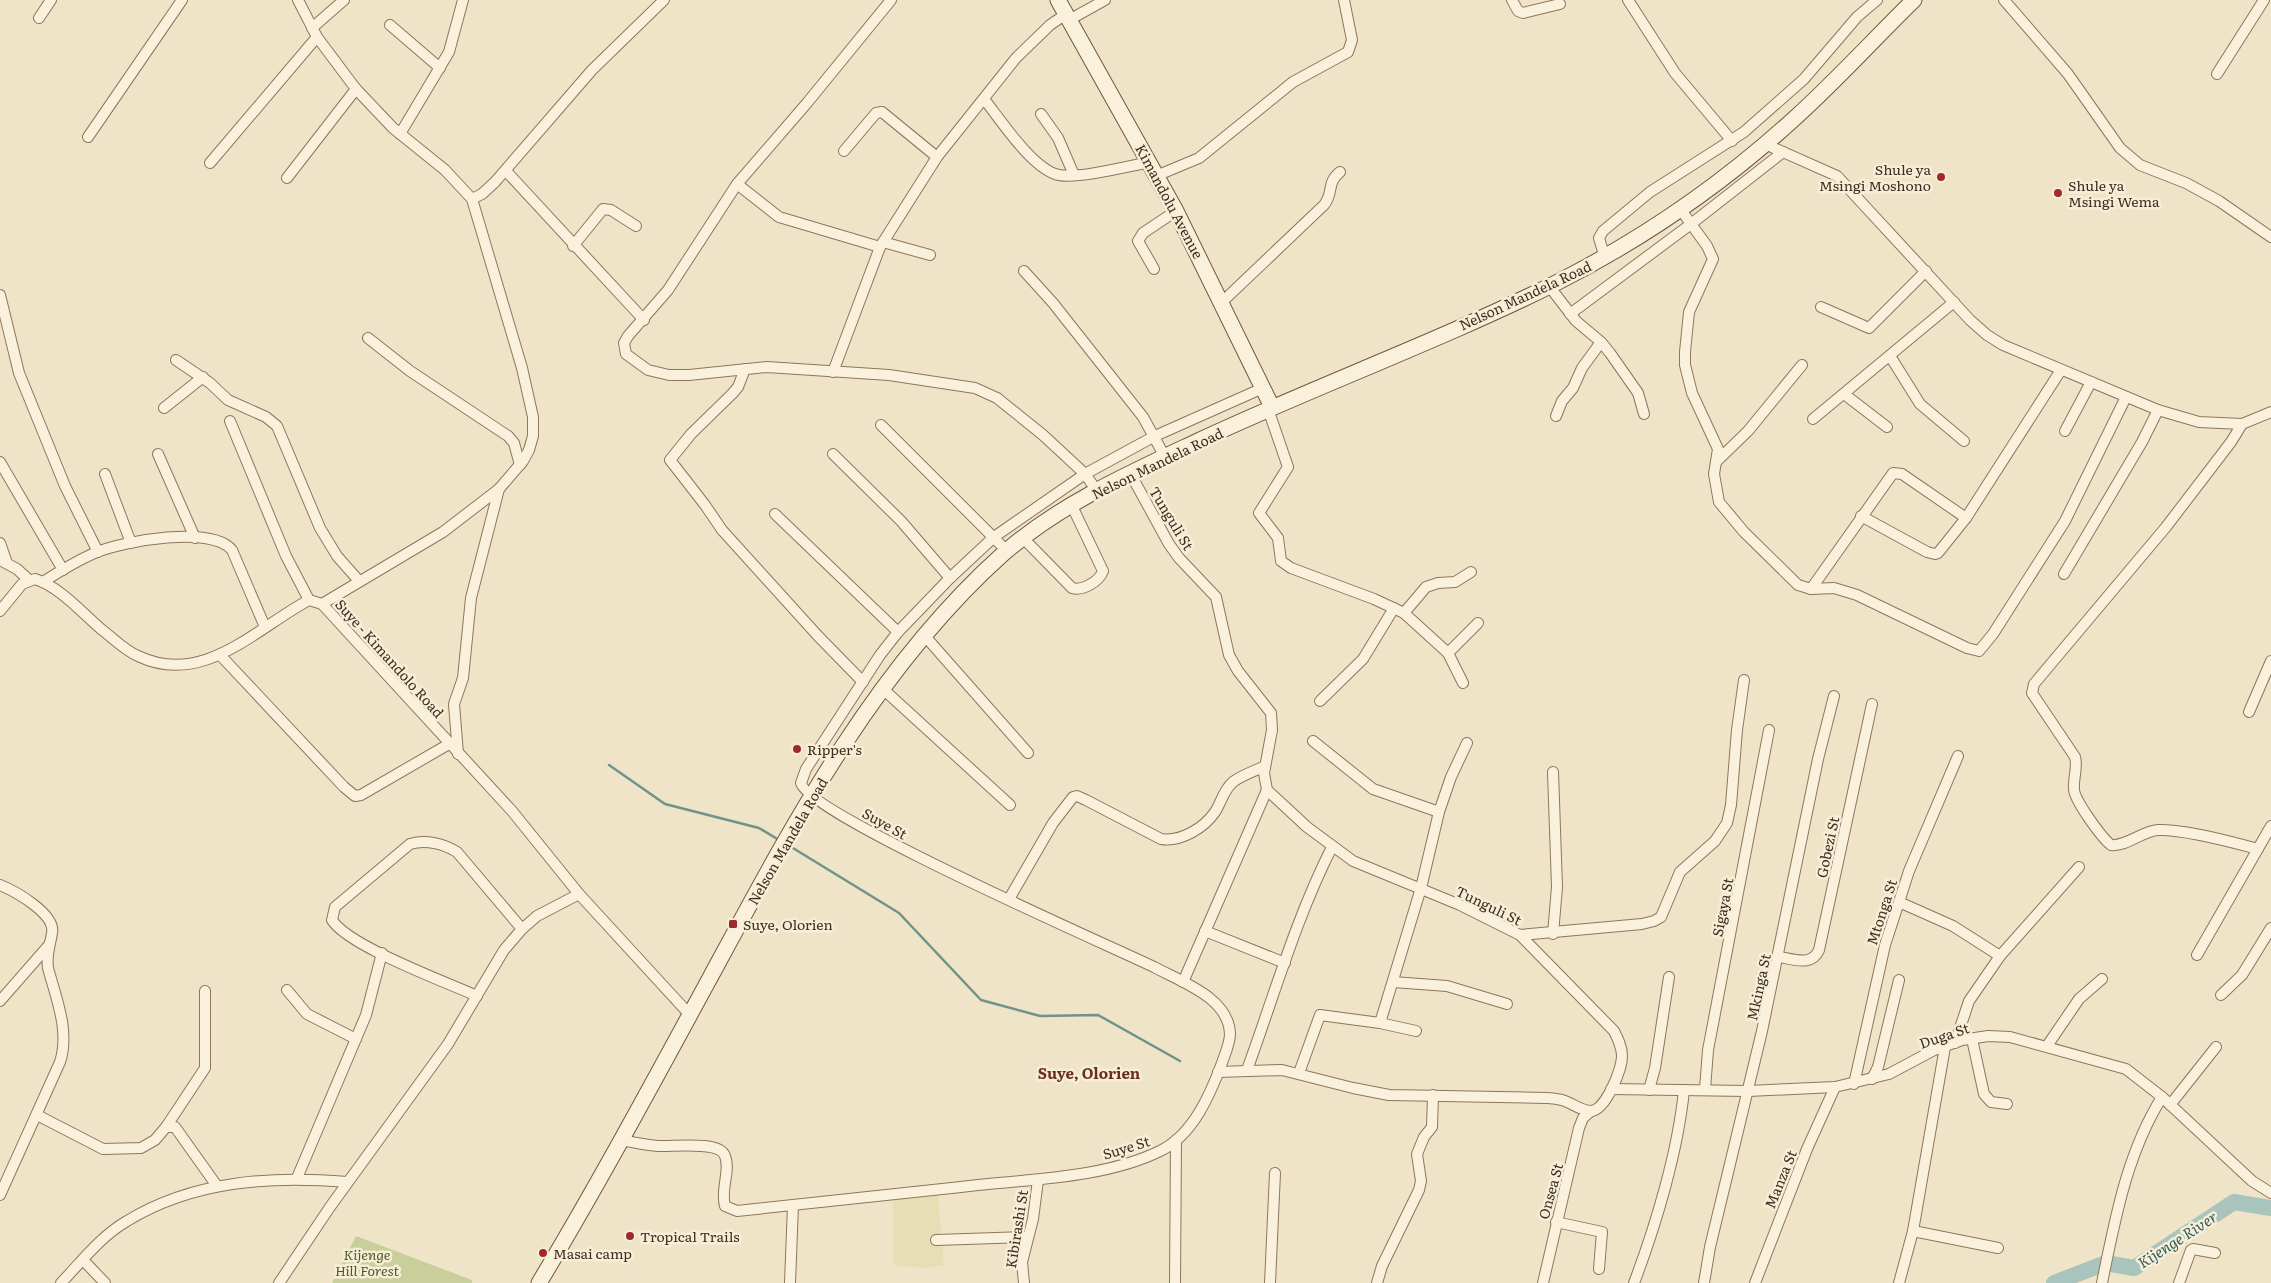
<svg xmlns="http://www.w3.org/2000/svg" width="2271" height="1283" font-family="Literata,serif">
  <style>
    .farmland { fill: #e6deb5 }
    .green { fill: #c9cf9b }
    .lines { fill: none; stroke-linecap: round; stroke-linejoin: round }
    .stream { stroke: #6f938a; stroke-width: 2.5 }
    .river { stroke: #a9c4bc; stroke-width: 16 }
    .street-casing { stroke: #8d765c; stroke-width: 12 }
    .secondary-casing { stroke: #6f573f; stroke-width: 17 }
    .street { stroke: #faf1dc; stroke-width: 10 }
    .secondary { stroke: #faf1dc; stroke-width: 15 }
    .poi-dot { fill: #9e2a2b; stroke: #f7eed8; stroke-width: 2 }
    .labels { text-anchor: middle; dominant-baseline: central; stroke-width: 5; stroke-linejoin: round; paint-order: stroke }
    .poi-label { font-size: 14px; fill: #3d2e20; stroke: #f7eed8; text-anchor: start }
    .street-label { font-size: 14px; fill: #3d2e20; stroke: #f7eed8 }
    .park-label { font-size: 14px; font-style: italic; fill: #4d5a26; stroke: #f7eed8 }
    .neighbourhood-label { font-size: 15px; font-weight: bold; fill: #6b2e1e; stroke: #f7eed8 }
    .water-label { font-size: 15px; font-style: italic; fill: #2f5d5a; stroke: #f7eed8 }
  </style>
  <rect width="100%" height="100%" fill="#f0e4c8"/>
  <polygon class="farmland" points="938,1196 944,1265 927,1268 897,1266 893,1264 893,1198"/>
  <polygon class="green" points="356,1236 472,1280 472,1283 332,1283"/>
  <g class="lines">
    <g class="stream">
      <polyline points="609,765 665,804 759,828 779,840"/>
      <polyline points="788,845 899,913 981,1000 1040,1016 1098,1015 1180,1061"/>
    </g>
    <polyline class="river" points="2054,1283 2106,1263 2134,1268 2234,1202 2271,1208"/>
    <g class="street-casing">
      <g id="street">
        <polyline points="298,0 317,37 356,89 393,128 445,170 472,199 522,368 533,417 533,436 529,450 523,461 499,489 443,532 322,604"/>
        <polyline points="891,0 807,103 737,184 668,290 628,336 624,343 626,354 648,370 669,375 689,375 767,367 889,375 975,388 997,398 1043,435 1085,474 1097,491"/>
        <polyline points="1512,0 1518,11 1523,13 1560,4"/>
        <polyline points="1628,0 1675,73 1732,141"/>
        <polyline points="2004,0 2068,74 2120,148 2140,165 2186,183 2219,201 2271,237"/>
        <polyline points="39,18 51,0"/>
        <polyline points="1069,20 1105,0"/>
        <polyline points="390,25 440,68"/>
        <polyline points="312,28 344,0"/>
        <polyline points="2217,74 2264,0"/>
        <path d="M984,99c16,20 49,71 75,76 21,4 69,-9 92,-13"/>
        <polyline points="1041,114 1058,138 1074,175"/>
        <polyline points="400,134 449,52 463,0"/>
        <polyline points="88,137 182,0"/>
        <polyline points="1765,144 1837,176 1970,320 1987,335 2003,345 2158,410 2199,422 2242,424 2271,412"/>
        <polyline points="844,151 876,113 882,112 937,157"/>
        <polyline points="210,163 317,37"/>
        <polyline points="506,171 644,320"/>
        <polyline points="1156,176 1199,158 1293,82 1348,52 1352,40 1344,0"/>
        <polyline points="287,178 356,89"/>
        <polyline points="737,184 779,217 880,247"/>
        <polyline points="472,199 482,194 495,182 592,70 664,0"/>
        <polyline points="1681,210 1707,246 1713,259 1689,312 1685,352 1685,365 1692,393 1718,449 1714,474 1719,502 1744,532 1798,585 1811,589 1834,588 1857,595 1967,648 1979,651 1993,634 2065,521 2126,397"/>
        <polyline points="883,242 930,255"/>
        <polyline points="573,246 603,209 611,210 636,226"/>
        <polyline points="1605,258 1599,238 1603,231 1650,192 1744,132 1804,79 1857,17 1877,0"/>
        <polyline points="1154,269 1138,241 1143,233 1176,211"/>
        <polyline points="1024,271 1053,303 1143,417 1165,457"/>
        <polyline points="1549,286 1576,321 1601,342 1610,353 1638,393 1644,414"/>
        <polyline points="0,295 19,373 65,486 98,552"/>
        <path d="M1221,303l103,-98c10,-12 2,-22 16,-33"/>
        <polyline points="1821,307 1869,328 1926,271"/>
        <polyline points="1570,314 1691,224 1783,152"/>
        <polyline points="368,338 410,371 508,436 514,443 520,465"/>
        <polyline points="1890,356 1920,404 1964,441"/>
        <polyline points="176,360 210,383 228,400 266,417 277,426 320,528 337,556 359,581"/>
        <polyline points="745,369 738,387 732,394 691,434 670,460 705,505 722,530 818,636 863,682"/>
        <polyline points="833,372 880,247 937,157 1016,58 1050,25 1066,14"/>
        <polyline points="1844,394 1887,427"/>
        <polyline points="164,408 203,377"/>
        <polyline points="1268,409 1288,467 1259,513 1278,538 1281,561 1291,568 1374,599 1404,613 1448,653 1463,683"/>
        <polyline points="1556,416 1562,401 1573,388 1582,368 1601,342"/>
        <polyline points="1813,419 1954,302"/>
        <polyline points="230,421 286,556 309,600"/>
        <path d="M2242,424l-11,18 -65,85 -132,157 -2,9 43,64c3,10 -2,21 -1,32 0,11 28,49 37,56 15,2 31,-14 47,-15 26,-1 74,12 100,19"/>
        <polyline points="881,425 1007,551"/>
        <polyline points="2065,431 2091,382"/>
        <polyline points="158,454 195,538"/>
        <polyline points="833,454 901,521 950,578"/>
        <polyline points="1717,461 1748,431 1802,365"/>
        <polyline points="0,462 63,570"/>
        <path d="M1130,473l39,71 10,14 37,39 13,58 9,16 33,42 1,17 -8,43 3,17 40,37 46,34 107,44 60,30 94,96c4,8 8,16 8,25 0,13 -16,54 -31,55 -10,0 -19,-8 -29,-11 -5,-1 -10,-2 -15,-2l-158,-3 -36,-7 -71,-18 -64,2"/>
        <polyline points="105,474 131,543"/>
        <polyline points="775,514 898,632"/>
        <polyline points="1861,516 1927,552 1935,554 1938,553 1966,518 2061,370"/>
        <path d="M1023,538l49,50c10,3 27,-6 31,-17l-31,-65"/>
        <polyline points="0,543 7,563"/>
        <polyline points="0,560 17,569 29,580"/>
        <polyline points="2064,574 2142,442 2158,410"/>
        <path d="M43,582c17,-11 35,-22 54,-30 27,-11 115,-27 135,-2l33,77"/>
        <polyline points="1811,589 1893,473 1902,474 1966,518"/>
        <path d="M0,611l22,-27 13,-5c25,8 46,33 66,50 12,9 23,21 37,27 65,31 117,-27 171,-56l13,4 190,207 67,83 111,121"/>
        <polyline points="1404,613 1426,587 1438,583 1455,582 1471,572"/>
        <polyline points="924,635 1028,753"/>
        <polyline points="1448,653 1478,623"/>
        <polyline points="221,656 344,787 355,796 361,795 449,744"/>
        <polyline points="883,689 1010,805"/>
        <polyline points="1320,701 1363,659 1394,608"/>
        <polyline points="2249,712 2271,661"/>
        <polyline points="1313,741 1373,789 1439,812"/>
        <polyline points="458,754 454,704 463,678 471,598 499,489"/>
        <path d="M0,885c15,6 56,29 52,48 -2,13 -6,22 -4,35 8,30 22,63 12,94l-60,133"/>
        <path d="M1009,899l44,-76 20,-26 4,-1 9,4 75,39c20,3 43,-11 54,-27 6,-9 9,-23 18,-30 9,-7 22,-11 32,-16"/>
        <polyline points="1899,902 1953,926 2000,956"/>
        <polyline points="1205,931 1285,963"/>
        <polyline points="1553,934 1557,887 1553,772"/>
        <polyline points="1520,935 1642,924 1654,921 1661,917 1680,872 1715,841 1727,823 1731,805 1737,730 1744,680"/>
        <polyline points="2197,955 2271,826"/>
        <path d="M1779,957c14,2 33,10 40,-7l53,-246"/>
        <polyline points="1183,982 1267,790"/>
        <polyline points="1393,982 1447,986 1507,1004"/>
        <polyline points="287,990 307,1014 356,1039"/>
        <polyline points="2221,995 2242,975 2271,928"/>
        <path d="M477,996c-31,-14 -129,-50 -145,-76l3,-13 75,-63c16,-5 34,0 47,8l65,77"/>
        <polyline points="0,1001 49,945"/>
        <polyline points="1380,1023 1421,888 1439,812 1451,777 1467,743"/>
        <polyline points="1972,1039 1984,1094 1991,1102 2007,1104"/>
        <polyline points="1955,1043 1969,1001 2000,956 2079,867"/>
        <polyline points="2047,1046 2079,999 2102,979"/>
        <path d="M1247,1070c27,-74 49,-152 85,-223"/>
        <polyline points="1299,1073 1320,1015 1380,1023 1416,1031"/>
        <polyline points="1872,1079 1878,1067 1899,980"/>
        <polyline points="1854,1084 1885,945 1909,871 1958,756"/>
        <polyline points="1611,1089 1748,1091 1835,1087 1889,1074 1934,1050 1962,1040 1988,1036 2010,1037 2126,1069 2162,1097 2252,1181 2271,1193"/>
        <polyline points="1705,1089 1708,1050 1769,730"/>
        <polyline points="1649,1090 1655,1068 1669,977"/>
        <polyline points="2170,1105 2216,1047"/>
        <polyline points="37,1115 103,1149 141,1148 155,1140 166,1127 175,1127 217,1186"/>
        <polyline points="166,1127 205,1068 205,991"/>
        <path d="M620,1140c13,2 25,5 38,6 14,1 62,-6 67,10 6,15 -5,33 0,50l12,5c81,-9 161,-17 241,-26 58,-6 129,-8 182,-34 33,-16 50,-56 62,-88 3,-9 8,-20 8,-29 -1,-36 -48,-52 -76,-67 -46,-22 -346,-153 -353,-184l5,-14 74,-114 18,-23 52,-54 44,-41 91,-63 70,-38 108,-48"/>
        <polyline points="297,1178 366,1015 382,953"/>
        <polyline points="1556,1222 1602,1232 1599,1269"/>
        <polyline points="1913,1231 1998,1248"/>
        <polyline points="936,1240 1027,1237"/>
        <polyline points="83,1260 105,1283"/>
        <path d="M61,1283c21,-22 40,-47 66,-62 67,-41 145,-45 220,-39"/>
        <polyline points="279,1283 330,1207 448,1044 504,950 522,929 537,916 579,894"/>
        <polyline points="790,1283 793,1205"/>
        <polyline points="1024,1283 1022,1262 1033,1219 1038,1180"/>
        <polyline points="1175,1283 1176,1140"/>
        <polyline points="1270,1283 1275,1173"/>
        <polyline points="1377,1283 1382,1266 1419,1190 1421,1181 1417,1154 1424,1137 1432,1127 1433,1095"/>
        <polyline points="1543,1283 1579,1128 1583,1118 1591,1111"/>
        <path d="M1634,1283c22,-58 44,-132 50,-193"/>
        <polyline points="1704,1283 1710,1247 1762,1031 1818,759 1834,696"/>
        <polyline points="1755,1283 1807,1149 1835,1087"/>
        <polyline points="1899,1283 1913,1231 1945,1047"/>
        <path d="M2102,1283c13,-64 25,-130 60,-186"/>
        <polyline points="2179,1283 2191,1250 2193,1249 2215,1253"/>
      </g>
    </g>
    <g class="secondary-casing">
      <g id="secondary">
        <polyline points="1058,0 1176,211 1272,407"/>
        <path d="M539,1283c60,-100 116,-204 172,-307 81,-150 164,-308 293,-423 56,-49 128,-81 194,-112 118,-55 241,-100 358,-158 87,-44 168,-100 240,-166 41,-37 78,-78 118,-117"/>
      </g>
    </g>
    <use href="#street" class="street"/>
    <use href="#secondary" class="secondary"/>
  </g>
  <g class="poi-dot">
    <circle cx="1941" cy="177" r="5"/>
    <circle cx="2058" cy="193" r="5"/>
    <circle cx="797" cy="749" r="5"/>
    <rect x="728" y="919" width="10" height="10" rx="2.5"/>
    <circle cx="630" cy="1236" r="5"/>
    <circle cx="543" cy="1253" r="5"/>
  </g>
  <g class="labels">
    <g class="poi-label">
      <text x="1931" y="169" text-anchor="end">Shule ya<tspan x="1931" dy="16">Msingi Moshono</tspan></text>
      <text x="2068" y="185">Shule ya<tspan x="2068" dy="16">Msingi Wema</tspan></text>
      <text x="807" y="749">Ripper's</text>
      <text x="743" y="924">Suye, Olorien</text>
      <text x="640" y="1236">Tropical Trails</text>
      <text x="553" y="1253">Masai camp</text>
    </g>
    <g class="street-label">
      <text transform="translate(1170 201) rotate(62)">Kimandolu Avenue</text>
      <text transform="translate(1525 295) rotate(-25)">Nelson Mandela Road</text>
      <text transform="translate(1157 463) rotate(-26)">Nelson Mandela Road</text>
      <text transform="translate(1172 518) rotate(59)">Tunguli St</text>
      <text transform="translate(390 658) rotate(48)">Suye - Kimandolo Road</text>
      <text transform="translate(885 823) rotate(29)">Suye St</text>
      <text transform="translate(787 841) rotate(-60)">Nelson Mandela Road</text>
      <text transform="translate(1827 847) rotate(-78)">Gobezi St</text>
      <text transform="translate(1489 905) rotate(26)">Tunguli St</text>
      <text transform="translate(1722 907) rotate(-79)">Sigaya St</text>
      <text transform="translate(1881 912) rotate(-72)">Mtonga St</text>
      <text transform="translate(1758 987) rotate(-78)">Mkinga St</text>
      <text transform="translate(1944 1035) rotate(-19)">Duga St</text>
      <text transform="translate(1126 1147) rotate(-17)">Suye St</text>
      <text transform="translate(1780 1179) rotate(-68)">Manza St</text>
      <text transform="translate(1550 1191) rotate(-75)">Onsea St</text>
      <text transform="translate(1016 1229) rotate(-81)">Kibirashi St</text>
    </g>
    <g class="park-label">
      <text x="367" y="1254">Kijenge<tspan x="367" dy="16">Hill Forest</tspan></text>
    </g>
    <g class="neighbourhood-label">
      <text x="1089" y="1072">Suye, Olorien</text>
    </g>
    <g class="water-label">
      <text transform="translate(2177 1239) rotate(-33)">Kijenge River</text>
    </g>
  </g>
</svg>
